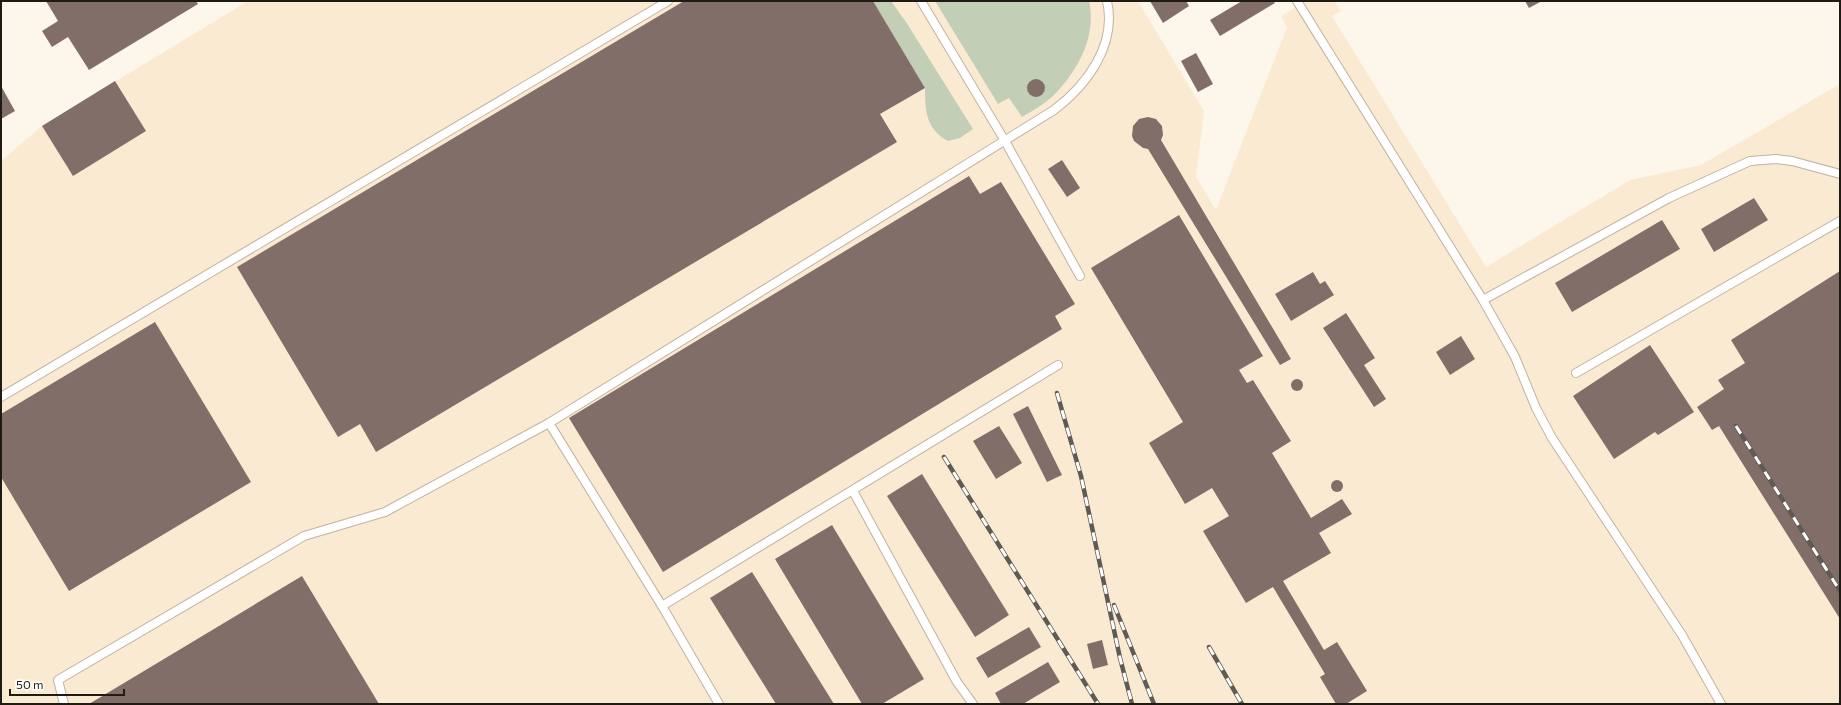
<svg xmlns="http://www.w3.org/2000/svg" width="1841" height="705" font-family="Commissioner,sans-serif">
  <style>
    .built { fill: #fbead2 }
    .green { fill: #c3ceb7 }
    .building { fill: #826e69 }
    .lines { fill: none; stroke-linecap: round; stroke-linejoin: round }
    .service-casing { stroke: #bfb3a3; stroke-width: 10 }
    .service { stroke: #fff; stroke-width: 8 }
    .rail-casing { stroke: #5f5a52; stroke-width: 4.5 }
    .rail { stroke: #fff; stroke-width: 3; stroke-dasharray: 9; stroke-linecap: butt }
  </style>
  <rect width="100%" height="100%" fill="#fdf6eb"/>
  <polygon class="built" points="248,1 1138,1 1204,111 1196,177 1216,210 1287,27 1281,16 1307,1 1334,1 1341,11 1332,16 1486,267 1630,180 1701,165 1840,84 1840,704 1,704 1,161 42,126"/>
  <g class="green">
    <path d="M873,1h18l15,21 67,107 -13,9 -12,3c-22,-12 -23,-30 -23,-53z"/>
    <path d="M935,1h154c8,35 -11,70 -36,95 -9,8 -20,15 -31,21l-13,-19 -11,6z"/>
  </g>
  <g class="building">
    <polygon points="46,1 196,1 198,4 89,70 68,37 52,47 42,31 58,21"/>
    <polygon points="684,1 873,1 925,88 880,114 897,142 376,452 360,424 338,437 237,267"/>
    <polygon points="1150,1 1186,1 1189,6 1163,23"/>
    <polygon points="1242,1 1273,1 1275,3 1220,36 1210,20"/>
    <polygon points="1525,1 1542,1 1529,8"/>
    <polygon points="1196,53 1213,84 1198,92 1181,61"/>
    <circle cx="1036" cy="88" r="9"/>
    <polygon points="115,81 146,131 73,176 42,126"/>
    <polygon points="1,86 15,111 1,119"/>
    <polygon points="1148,117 1156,119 1162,126 1163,135 1161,140 1291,359 1280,365 1148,149 1143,148 1134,141 1132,136 1133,126 1139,119"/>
    <polygon points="1062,160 1080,188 1067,197 1048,169"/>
    <polygon points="969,176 980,194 1001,182 1075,304 1055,316 1062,329 663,572 569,418"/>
    <polygon points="1754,198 1768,220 1714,252 1701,229"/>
    <polygon points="1179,215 1263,356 1239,370 1247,383 1253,380 1291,441 1272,453 1311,518 1342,499 1352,514 1319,533 1331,553 1283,581 1324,650 1337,642 1367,691 1346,704 1336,704 1320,677 1325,674 1273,587 1246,603 1203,531 1229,516 1212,488 1185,504 1149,443 1183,422 1091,268"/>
    <polygon points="1662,220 1680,249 1572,312 1555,283"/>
    <polygon points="1840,271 1840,619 1719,426 1712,430 1697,407 1724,389 1718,380 1745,363 1731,340"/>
    <polygon points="1313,272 1320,284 1325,281 1334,295 1291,321 1275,294"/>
    <polygon points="1346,313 1375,358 1364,365 1386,399 1374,407 1323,328"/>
    <polygon points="155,322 251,482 69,591 1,477 1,414"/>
    <polygon points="1461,336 1475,359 1450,375 1436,352"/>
    <polygon points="1650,345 1694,412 1658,435 1655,432 1614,459 1573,396"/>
    <circle cx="1297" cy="385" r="6"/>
    <polygon points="1028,406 1062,475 1047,482 1013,414"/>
    <polygon points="999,426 1022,463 996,479 973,441"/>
    <polygon points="922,474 1009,615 975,637 887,496"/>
    <circle cx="1337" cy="486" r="6"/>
    <polygon points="832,525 924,679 882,704 862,704 775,559"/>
    <polygon points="752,572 834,704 776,704 710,598"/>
    <polygon points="302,576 379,704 89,704"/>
    <polygon points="1029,627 1041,647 988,678 976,658"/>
    <polygon points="1102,640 1108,665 1093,669 1087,644"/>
    <polygon points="1048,662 1060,682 1023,704 1001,704 995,693"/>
  </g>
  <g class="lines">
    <g class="service-casing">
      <g id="service">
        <polyline points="921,1 1005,141 1080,276"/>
        <polyline points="1297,1 1483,300 1515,357 1536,408 1552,438 1682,635 1721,704"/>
        <polyline points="1483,300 1669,198 1750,161 1776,159 1792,161 1840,174"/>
        <polyline points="1576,373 1840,221"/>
        <polyline points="1,397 668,1"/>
        <polyline points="549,423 662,606 719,704"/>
        <polyline points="853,491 957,682 973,704"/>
        <polyline points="662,606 1058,365"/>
        <path d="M64,704l-6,-24 246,-144 81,-24 164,-89 505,-313c33,-25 63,-65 53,-109"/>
      </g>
    </g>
    <use href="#service" class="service"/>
    <g class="rail-casing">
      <g id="rail">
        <polyline points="1057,393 1081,476 1120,658 1132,704"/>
        <polyline points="1736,426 1840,591"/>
        <polyline points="944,457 1098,704"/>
        <polyline points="1114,605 1154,704"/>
        <polyline points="1209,647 1242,704"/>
      </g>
    </g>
    <use href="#rail" class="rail"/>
  </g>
  <rect width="1841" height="705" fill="none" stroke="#1e1a14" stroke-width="4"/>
  <path d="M10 689v6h114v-6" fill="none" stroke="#1e1a14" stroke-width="2"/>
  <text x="16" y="689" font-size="12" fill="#1e1a14" stroke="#ffffff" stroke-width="3" paint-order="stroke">50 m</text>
</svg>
